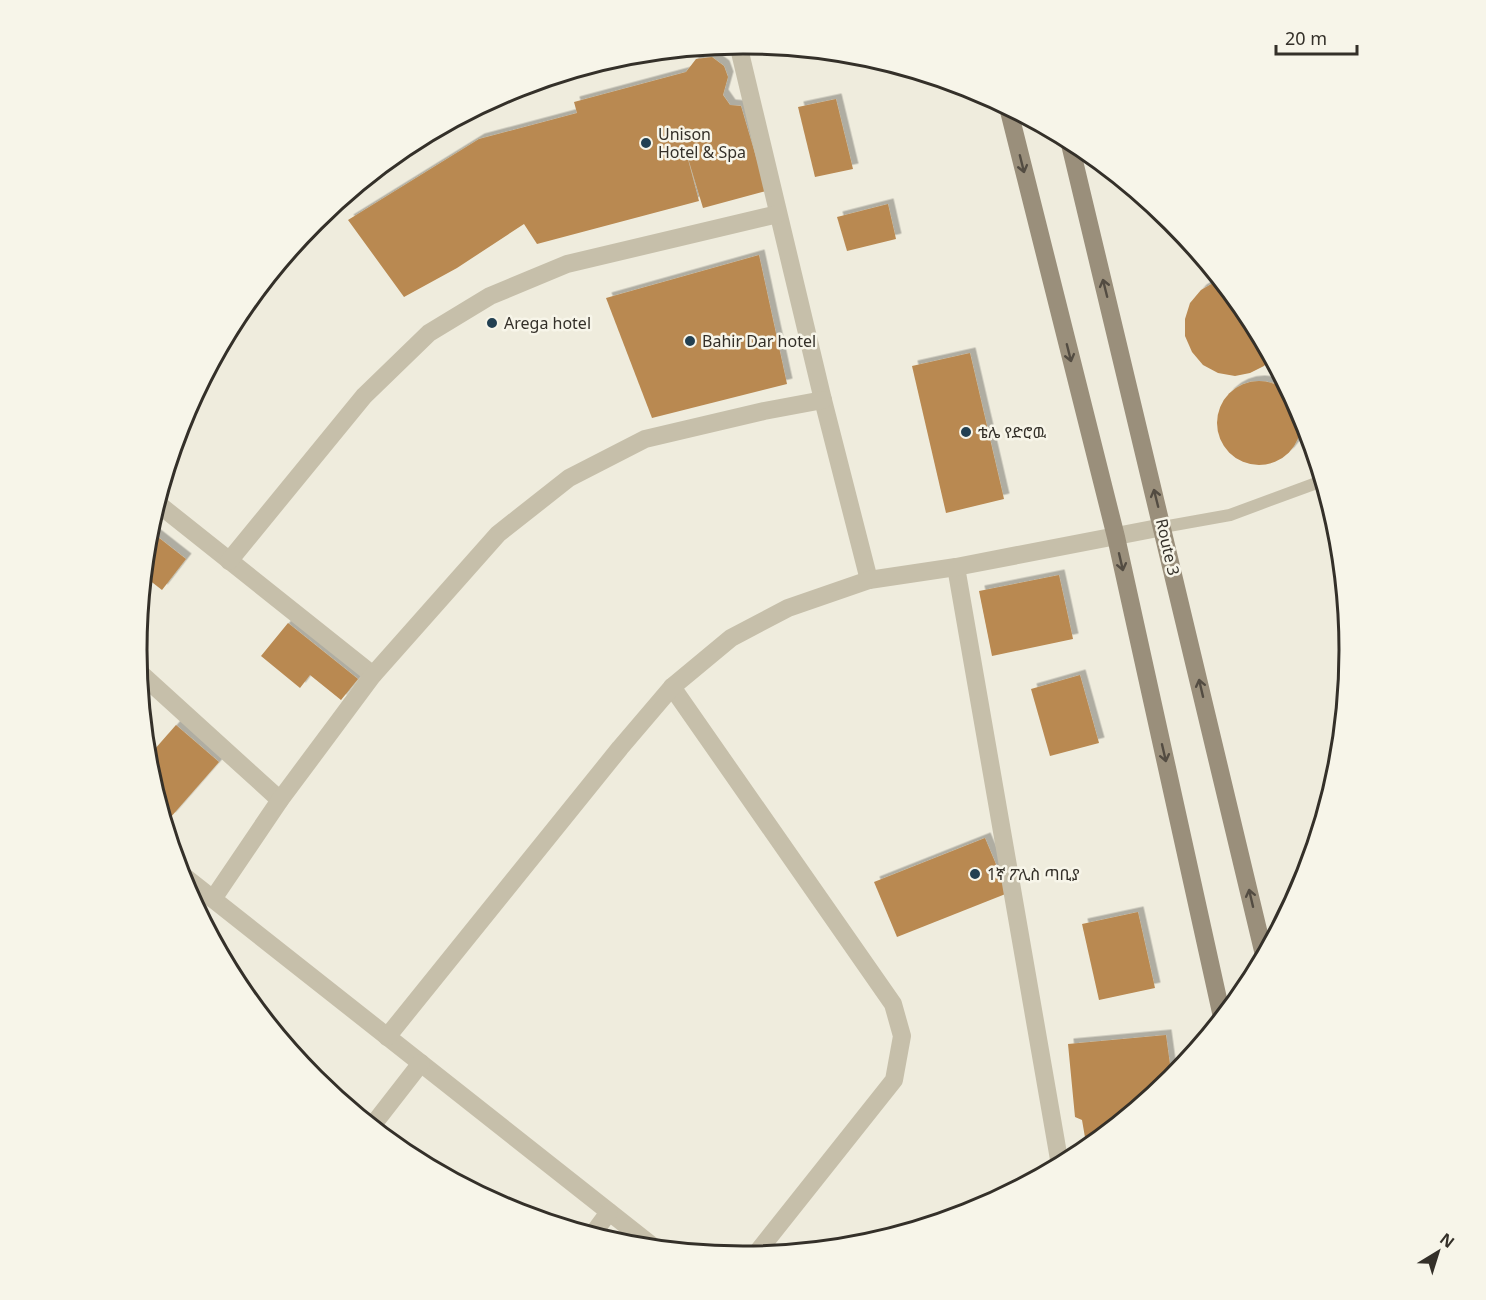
<svg xmlns="http://www.w3.org/2000/svg" width="1486" height="1300" font-family="'Noto Sans','Noto Sans Ethiopic',sans-serif">
  <style>
    .building { fill: #b98951; filter: url(#shadow) }
    .lines { fill: none; stroke-linecap: round; stroke-linejoin: round }
    .lane { stroke: #c6bfaa; stroke-width: 12 }
    .street { stroke: #c6bfaa; stroke-width: 18 }
    .secondary { stroke: #9a8f7b; stroke-width: 18 }
    .oneway { stroke: #534c42 }
    .poi-dot { fill: #224052; stroke: #f7f5e9; stroke-width: 2 }
    .labels { text-anchor: middle; dominant-baseline: central; stroke-width: 5; stroke-linejoin: round; paint-order: stroke }
    .poi-label { font-size: 16px; fill: #343029; stroke: #f7f5e9; text-anchor: start }
    .street-label { font-size: 16px; fill: #343029; stroke: #f7f5e9 }
    .rim { fill: none; stroke: #343029; stroke-width: 3 }
  </style>
  <defs>
    <filter id="shadow"><feDropShadow dx="5.5" dy="-5.5" stdDeviation="0" flood-color="#0004"/></filter>
  </defs>
  <rect width="100%" height="100%" fill="#efecdd"/>
  <g class="building">
    <polygon points="712,57 724,66 728,77 723,95 730,105 741,106 766,191 703,208 685,148 699,201 537,244 524,224 457,268 404,297 348,220 479,139 577,113 574,102 686,72 696,59"/>
    <polygon points="836,99 853,169 815,177 798,107"/>
    <polygon points="888,204 896,239 847,251 837,217"/>
    <polygon points="759,255 787,384 652,418 606,298"/>
    <polygon points="1220,279 1247,313 1271,358 1264,366 1250,373 1235,376 1218,373 1203,365 1192,352 1185,336 1185,319 1190,303 1201,290"/>
    <polygon points="970,353 1004,499 946,513 912,366"/>
    <circle cx="1259" cy="423" r="42"/>
    <polygon points="149,530 186,559 162,590 144,576"/>
    <polygon points="1059,575 1073,639 992,656 979,591"/>
    <polygon points="288,623 358,679 341,700 310,675 300,688 261,656"/>
    <polygon points="1080,675 1099,743 1050,756 1031,689"/>
    <polygon points="176,725 219,762 170,818 161,811 148,768 147,758"/>
    <polygon points="985,838 1008,893 897,937 874,882"/>
    <polygon points="1138,912 1155,988 1099,1000 1082,924"/>
    <polygon points="1166,1035 1172,1079 1087,1149 1082,1120 1075,1117 1068,1044"/>
  </g>
  <g class="lines">
    <polyline class="lane" points="1163,527 1230,515 1322,481"/>
    <g class="street">
      <polyline points="738,44 823,400 869,580"/>
      <polyline points="157,503 373,675"/>
      <polyline points="229,561 364,396 429,333 490,296 567,264 778,214"/>
      <polyline points="956,567 1060,1165"/>
      <polyline points="139,672 280,800"/>
      <polyline points="672,687 893,1004 902,1036 894,1080 755,1255"/>
      <polyline points="180,873 655,1248"/>
      <polyline points="213,899 280,800 373,675 498,534 569,478 645,439 764,411 823,400"/>
      <polyline points="387,1037 620,748 672,687 731,638 788,608 869,580 956,567 1163,527"/>
      <polyline points="372,1126 421,1063"/>
      <polyline points="592,1235 609,1212"/>
    </g>
    <g class="secondary">
      <polyline points="1008,107 1116,537 1222,1017"/>
      <polyline points="1069,140 1264,955"/>
    </g>
  </g>
  <defs><path id="oneway-shaft" d="M-6 0H5M1.5-3L5.5 0L1.5 3" fill="none" stroke-width="1.6" stroke-linecap="round" stroke-linejoin="round" transform="scale(1.5)"/></defs>
  <g class="oneway">
    <use href="#oneway-shaft" transform="translate(1022 164) rotate(76)"/>
    <use href="#oneway-shaft" transform="translate(1105 288) rotate(-104)"/>
    <use href="#oneway-shaft" transform="translate(1069 353) rotate(76)"/>
    <use href="#oneway-shaft" transform="translate(1156 498) rotate(-104)"/>
    <use href="#oneway-shaft" transform="translate(1121 562) rotate(77)"/>
    <use href="#oneway-shaft" transform="translate(1201 688) rotate(-103)"/>
    <use href="#oneway-shaft" transform="translate(1164 753) rotate(77)"/>
    <use href="#oneway-shaft" transform="translate(1251 898) rotate(-103)"/>
  </g>
  <g class="poi-dot">
    <circle cx="646" cy="143" r="6"/>
    <circle cx="492" cy="323" r="6"/>
    <circle cx="690" cy="341" r="6"/>
    <circle cx="966" cy="432" r="6"/>
    <circle cx="975" cy="874" r="6"/>
  </g>
  <g class="labels">
    <g class="poi-label">
      <text x="658" y="134">Unison<tspan x="658" dy="18">Hotel &amp; Spa</tspan></text>
      <text x="504" y="323">Arega hotel</text>
      <text x="702" y="341">Bahir Dar hotel</text>
      <text x="978" y="432">ቴሌ የድሮዉ</text>
      <text x="987" y="874">1ኛ ፖሊስ ጣቢያ</text>
    </g>
    <g class="street-label">
      <text transform="translate(1168 547) rotate(77)">Route 3</text>
    </g>
  </g>
  <path d="M0 0H1486V1300H0ZM147 650a596 596 0 1 1 1192 0a596 596 0 1 1-1192 0Z" fill="#f7f5e9" fill-rule="evenodd"/>
  <path class="rim" d="M147 650a596 596 0 1 1 1192 0a596 596 0 1 1-1192 0Z"/>
  <g transform="translate(1438 1252) rotate(38)" stroke="#f7f5e9" stroke-width="4.5" paint-order="stroke">
  <path d="M0-4.5L10 22L0 15L-10 22Z" fill="#343029"/>
  <text y="-9" font-size="16" font-weight="bold" text-anchor="middle" fill="#343029">N</text>
  </g>
  <path d="M1276 45v9h81v-9" fill="none" stroke="#343029" stroke-width="3"/>
  <text x="1285" y="45" font-size="18" fill="#343029" stroke="#f7f5e9" stroke-width="4.5" paint-order="stroke">20 m</text>
</svg>
